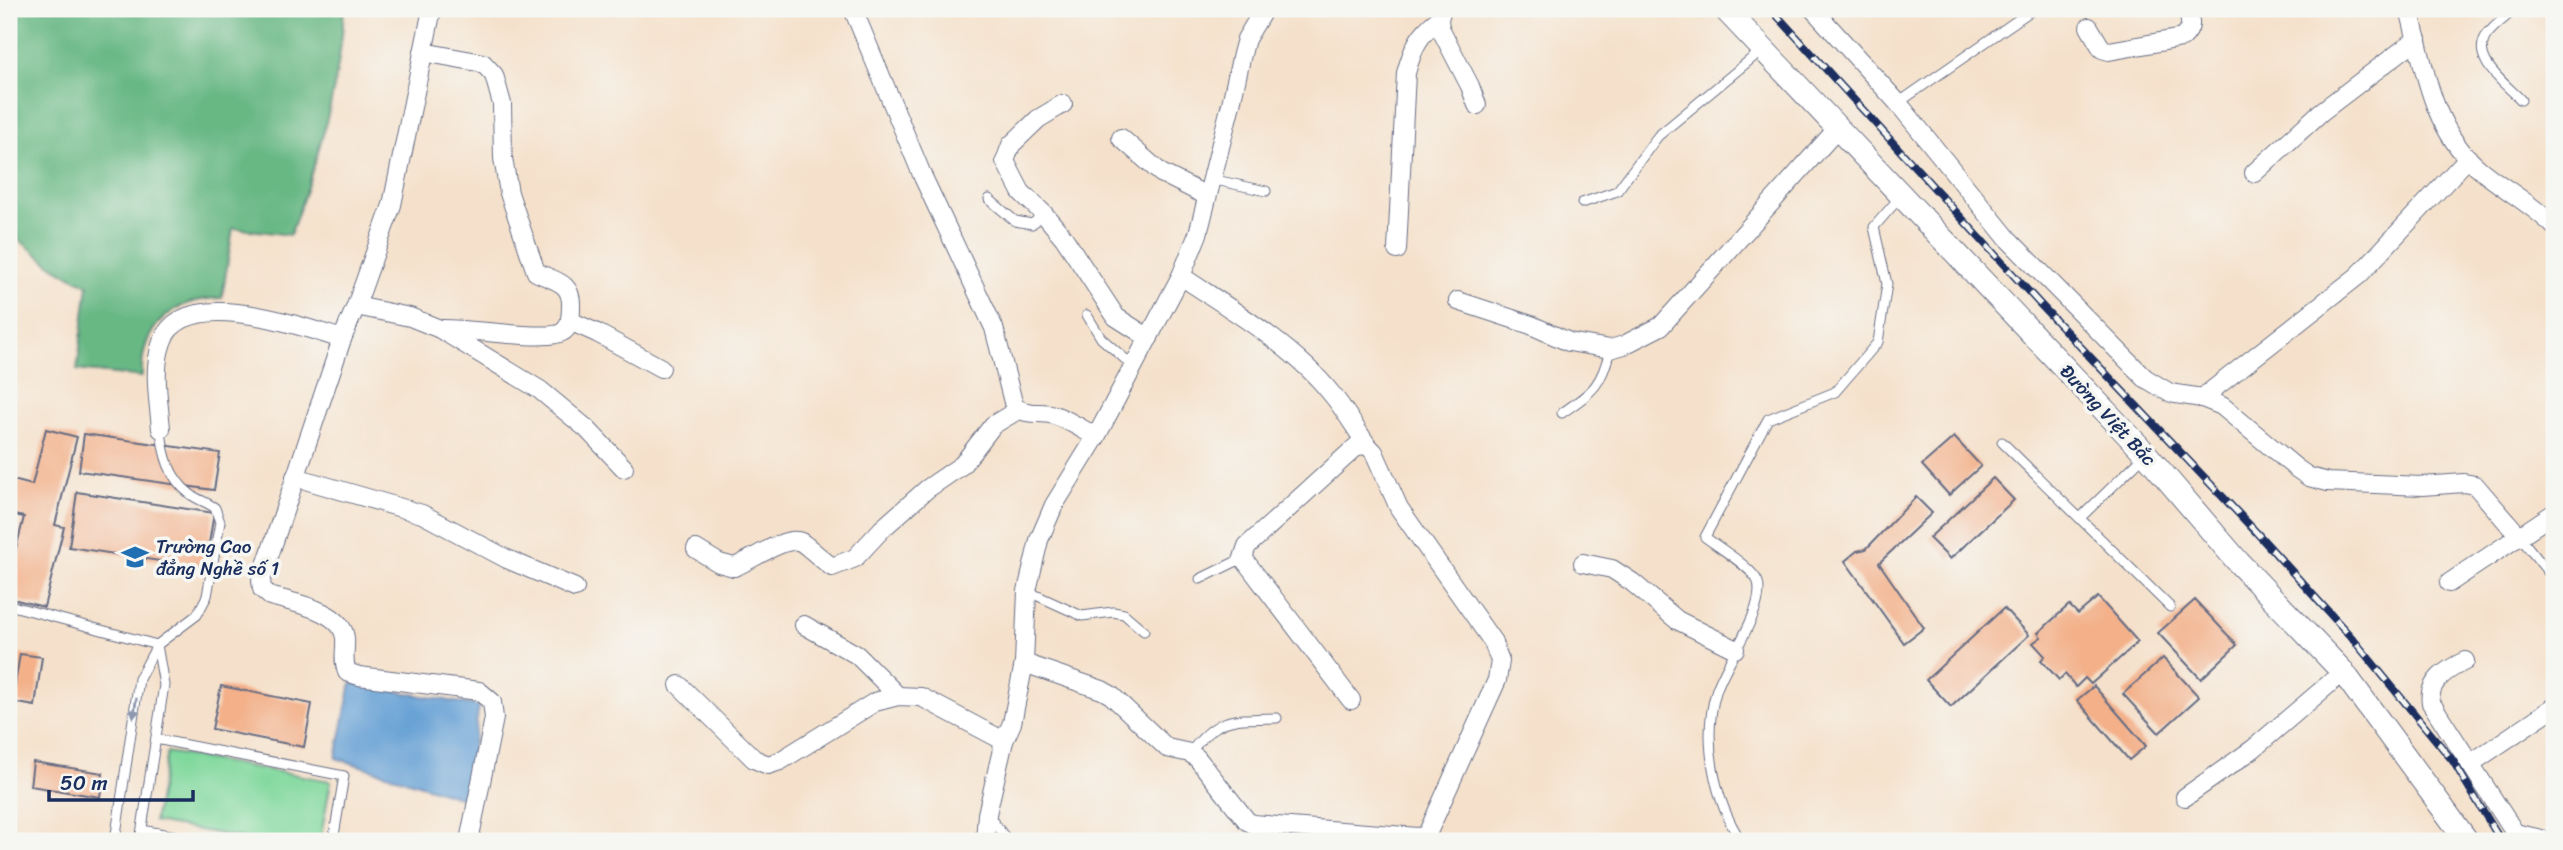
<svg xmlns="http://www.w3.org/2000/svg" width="2563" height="850" font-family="Sriracha,sans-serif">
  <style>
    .green { fill: #80d89c; stroke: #4e847d; stroke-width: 2 }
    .forest { fill: #68b884; stroke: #427471; stroke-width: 2 }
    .water { fill: #649fd4; stroke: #406799; stroke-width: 2 }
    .building { fill: #f3b089 }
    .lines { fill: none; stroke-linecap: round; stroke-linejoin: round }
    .service-casing { stroke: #676d84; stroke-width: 11 }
    .minor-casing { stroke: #676d84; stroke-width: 20 }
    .tertiary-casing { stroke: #676d84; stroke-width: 25 }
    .service { stroke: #fff; stroke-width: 9 }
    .minor { stroke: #fff; stroke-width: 18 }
    .tertiary { stroke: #fff; stroke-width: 23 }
    .rail-casing { stroke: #1b2f5e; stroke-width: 8 }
    .rail { stroke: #f6f6f2; stroke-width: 5; stroke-dasharray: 16; stroke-linecap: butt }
    .oneway { fill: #8d97ae }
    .labels { text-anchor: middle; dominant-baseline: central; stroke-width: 7; stroke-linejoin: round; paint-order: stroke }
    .street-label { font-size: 19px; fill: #1b2f5e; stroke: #f6f6f2 }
    .poi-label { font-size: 19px; fill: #1b2f5e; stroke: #f6f6f2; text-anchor: start }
  </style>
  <rect width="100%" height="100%" fill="#f6f6f2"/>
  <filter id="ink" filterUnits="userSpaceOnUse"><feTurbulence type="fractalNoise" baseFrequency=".0143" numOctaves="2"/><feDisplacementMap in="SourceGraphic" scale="14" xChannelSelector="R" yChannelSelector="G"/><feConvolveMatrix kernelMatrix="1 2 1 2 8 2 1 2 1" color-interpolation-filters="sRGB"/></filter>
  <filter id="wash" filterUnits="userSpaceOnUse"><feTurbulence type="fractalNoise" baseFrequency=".00686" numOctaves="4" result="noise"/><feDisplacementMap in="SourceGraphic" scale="28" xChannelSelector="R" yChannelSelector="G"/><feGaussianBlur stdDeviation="1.57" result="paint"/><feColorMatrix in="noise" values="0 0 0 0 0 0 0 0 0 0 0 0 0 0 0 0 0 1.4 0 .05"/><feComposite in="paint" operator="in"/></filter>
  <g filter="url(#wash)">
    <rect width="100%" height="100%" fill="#f5e1cb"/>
    <polygon class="green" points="167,752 331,781 320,841 260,841 154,822"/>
    <path class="forest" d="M9,9h335c-4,78 -27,154 -54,226l-57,-7 -11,70c-49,1 -82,28 -80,79l-65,-7 11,-85 -33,-17 -46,-36z"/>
    <polygon class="water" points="351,683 479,706 465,799 336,758"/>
    <g id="blocks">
      <g class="building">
        <polygon points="46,429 77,437 55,525 64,527 44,607 9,598 9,576 24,517 9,514 9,479 32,485"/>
        <polygon points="84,434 220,453 214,490 79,471"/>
        <polygon points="1954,437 1981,466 1949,495 1922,465"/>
        <polygon points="1993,478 2014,500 1950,559 1929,538"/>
        <polygon points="77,492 214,513 205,568 69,547"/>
        <polygon points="1916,497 1932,513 1879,563 1924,628 1904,643 1845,561 1857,551 1866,549"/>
        <polygon points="2098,597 2138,642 2091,684 2085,678 2076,687 2065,674 2059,680 2041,660 2045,656 2033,643 2041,637 2038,633 2069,605 2078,614"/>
        <polygon points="2195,600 2237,645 2201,679 2158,633"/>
        <polygon points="2004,608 2029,635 1951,707 1926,680"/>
        <polygon points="20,654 42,657 35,706 12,702"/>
        <polygon points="2163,658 2199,697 2159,733 2123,694"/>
        <polygon points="221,686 312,704 304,747 212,729"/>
        <polygon points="2094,686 2146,746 2129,760 2077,700"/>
        <polygon points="33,762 103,773 100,797 30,786"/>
      </g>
    </g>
  </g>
  <g filter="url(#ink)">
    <use href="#blocks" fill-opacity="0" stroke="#676d84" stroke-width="2"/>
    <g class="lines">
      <g class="service-casing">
        <g id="service">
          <path d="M2515,9c-9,8 -22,17 -29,27 -15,24 20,48 35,64"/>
          <polyline points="1898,103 2032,10"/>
          <polyline points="1211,179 1266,191"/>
          <polyline points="989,199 1015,221 1032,224 1044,214"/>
          <polyline points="1582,203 1617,191 1658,136 1762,50"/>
          <polyline points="1087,315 1101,338 1133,366"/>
          <path d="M1562,413c30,-21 40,-27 48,-64"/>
          <polyline points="2002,442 2170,607"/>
          <polyline points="2081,517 2145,455"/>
          <polyline points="2519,536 2553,578"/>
          <polyline points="1200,579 1243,558"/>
          <polyline points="1027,591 1082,616 1113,612 1124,614 1144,631"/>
          <polyline points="9,605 157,645"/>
          <polyline points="156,739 344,776 333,841"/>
          <path d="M1190,753c27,-37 43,-34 87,-35"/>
          <polyline points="988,815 1008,841"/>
          <polyline points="142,830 202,841"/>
          <path d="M115,841l24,-162 18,-34 40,-30 10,-19 13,-74 -5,-14c-8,-6 -17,-8 -25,-14 -21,-16 -27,-40 -29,-65"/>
          <polyline points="140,841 164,685 157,645"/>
          <path d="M1741,841c-27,-41 -39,-102 -25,-149 8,-28 50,-82 42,-110 -5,-14 -40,-35 -53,-45l63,-118 67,-27 43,-50 9,-58 -13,-57 26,-30"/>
        </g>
      </g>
      <g class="minor-casing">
        <g id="minor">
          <path d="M432,9l-40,196 -36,101 -14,33 -81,241 1,9 8,7c23,7 72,14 75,42 1,12 -3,22 2,34l12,4 120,15 13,11 2,16 -25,123"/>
          <polyline points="1442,9 1439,19 1440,28 1470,86 1477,105"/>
          <polyline points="1813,9 1898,103 2008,239 2145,378 2170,393 2202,398 2222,406 2296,468 2309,477 2328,482 2422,486 2464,483 2475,485 2519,536"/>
          <path d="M2409,9c15,56 22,119 69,159 24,20 54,36 76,58"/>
          <path d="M855,14l68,163 71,151 20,78c11,10 26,5 40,9 15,5 28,14 42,22"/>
          <path d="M2089,27l13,22 7,2 73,-13c11,-10 9,-16 5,-29"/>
          <path d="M423,52l60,11 11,12 8,29 1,54 6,35 27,79c17,9 36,9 35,34 0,8 0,19 -7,25 -13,12 -100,-4 -124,-2"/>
          <polyline points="1063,104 1038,119 1011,145 1005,161 1021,192 1044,214 1064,238 1116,317 1149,338"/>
          <polyline points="1121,138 1161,173 1207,196"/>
          <polyline points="2254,173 2321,112 2417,39"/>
          <path d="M1397,250l9,-177c7,-25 12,-38 33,-54"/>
          <polyline points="1458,301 1531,325 1569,342 1610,349 1624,345 1661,326 1837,129"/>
          <polyline points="356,306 410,317 440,329 540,390 587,429 624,468"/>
          <polyline points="570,321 597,333 661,368"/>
          <polyline points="2202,398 2359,275 2468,158"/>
          <path d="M161,429c-2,-27 -9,-60 1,-87 21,-58 138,-16 180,-3"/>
          <polyline points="295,477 422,514 507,559 575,588"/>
          <path d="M696,549l23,14 15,4c17,-6 51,-32 67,-25 4,2 24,20 31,25l23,-9 27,-29 45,-40 35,-24 31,-40 25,-15"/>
          <polyline points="1583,563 1612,569 1632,582 1677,620 1735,649"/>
          <polyline points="2449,583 2554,513"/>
          <polyline points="804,625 857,655 898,696"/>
          <path d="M2465,661c-17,8 -38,20 -34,42l84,130 35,8"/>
          <path d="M1024,663l78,27 9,5 56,53 23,5 7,5 50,63 6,3 165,13 7,-1 4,-6 68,-150 3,-19 -7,-19 -94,-134 -25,-56 -7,-7c-12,-17 -23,-37 -37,-53 -38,-47 -100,-83 -149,-116"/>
          <polyline points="679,685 754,759 768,765 780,761 875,702 898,696 921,697 1004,741"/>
          <polyline points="1351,700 1243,558 1247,546 1357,446 1367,445"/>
          <polyline points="2470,764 2554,707"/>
          <polyline points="2185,797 2253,749 2343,672"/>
          <polyline points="985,841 987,814 1004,741 1012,723 1024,663 1027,591 1039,540 1054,505 1096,437 1181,276 1198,234 1231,104 1242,54 1246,39 1264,9"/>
        </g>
      </g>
      <g class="tertiary-casing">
        <polyline id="tertiary" points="1725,9 2146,454 2239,563 2343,672 2467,841"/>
      </g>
      <use href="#service" class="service"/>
      <use href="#minor" class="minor"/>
      <use href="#tertiary" class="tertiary"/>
      <g class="rail-casing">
        <polyline id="rail" points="1771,9 2039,303 2256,532 2352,638 2453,761 2501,841"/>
      </g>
      <use href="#rail" class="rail"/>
    </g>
    <defs><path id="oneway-solid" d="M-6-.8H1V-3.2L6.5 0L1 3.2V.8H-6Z" transform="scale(1.75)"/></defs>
    <use class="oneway" href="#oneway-solid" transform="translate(135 708) rotate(98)"/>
  </g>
  <defs>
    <g id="university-bare" transform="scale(2.1)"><path d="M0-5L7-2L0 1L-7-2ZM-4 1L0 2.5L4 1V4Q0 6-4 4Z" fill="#1f6fb2" stroke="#f6f6f2" stroke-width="2.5" paint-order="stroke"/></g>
  </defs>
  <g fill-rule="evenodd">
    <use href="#university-bare" x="135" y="557"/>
  </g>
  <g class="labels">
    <g class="street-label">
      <text transform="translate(2108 415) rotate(47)">Đường Việt Bắc</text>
    </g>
    <g class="poi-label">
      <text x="156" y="546">Trường Cao<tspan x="156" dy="22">đẳng Nghề số 1</tspan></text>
    </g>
  </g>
  <rect width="2563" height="850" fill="none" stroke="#f6f6f2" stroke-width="35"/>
  <path d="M49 790v10h144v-10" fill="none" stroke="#1b2f5e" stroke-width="3.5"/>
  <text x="60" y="790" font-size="21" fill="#1b2f5e" stroke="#f6f6f2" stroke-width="5" paint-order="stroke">50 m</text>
</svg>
